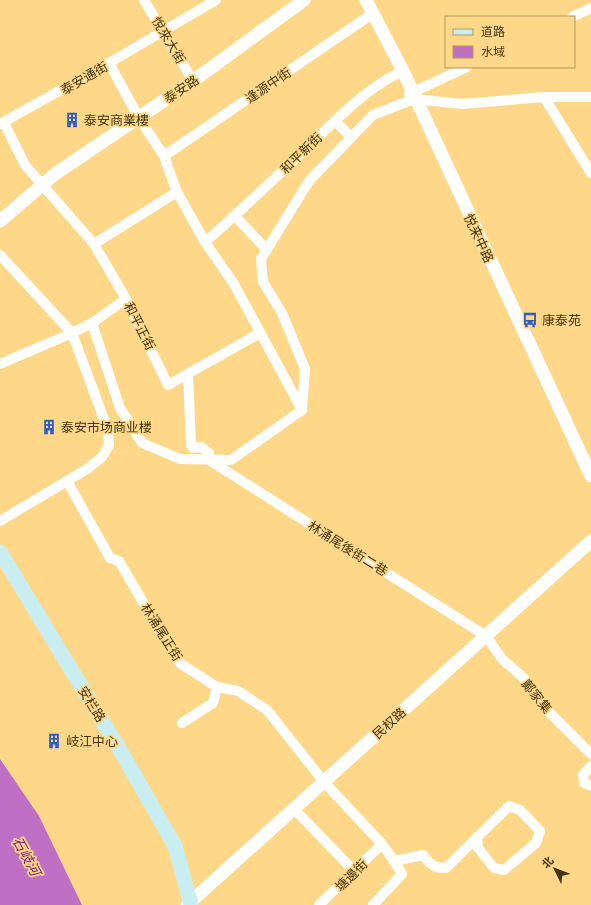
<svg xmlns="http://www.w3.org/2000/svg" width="591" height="905" font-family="'PT Serif','Noto Sans SC',serif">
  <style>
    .water { fill: #bf70c4 }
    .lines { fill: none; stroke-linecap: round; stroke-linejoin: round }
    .minor { stroke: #fff; stroke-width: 10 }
    .tertiary { stroke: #fff; stroke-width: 13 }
    .secondary { stroke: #c8eef2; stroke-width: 15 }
    .labels { text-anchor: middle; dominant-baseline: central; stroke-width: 3.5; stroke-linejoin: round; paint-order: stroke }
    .street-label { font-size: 13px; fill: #423311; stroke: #fed888 }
    .poi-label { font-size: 13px; fill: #423311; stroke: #fed888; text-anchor: start }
    .water-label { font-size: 14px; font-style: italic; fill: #7b1982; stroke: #fed888 }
  </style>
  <rect width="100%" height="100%" fill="#fed888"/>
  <polygon class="water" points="0,759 39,816 82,905 0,905"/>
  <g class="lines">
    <g class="minor">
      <polyline points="144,0 193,81"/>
      <polyline points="572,17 591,8"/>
      <polyline points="109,63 139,118 164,156 177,192 205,242 234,284 302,410"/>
      <polyline points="409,94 467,67"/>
      <polyline points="544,97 591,173"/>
      <polyline points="335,121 351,137"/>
      <polyline points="4,123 25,165 94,244 126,299 168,385 260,333"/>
      <polyline points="0,124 109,63 216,0"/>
      <polyline points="164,156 372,14"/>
      <polyline points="235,216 267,250"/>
      <path d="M205,242c36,-31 69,-63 103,-95 29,-28 59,-60 95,-76"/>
      <polyline points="94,244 177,192"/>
      <polyline points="0,255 72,333 108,430 109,445 102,457 87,469 0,521"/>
      <polyline points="92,323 120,408 142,443 180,459 231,460 302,410 305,369 282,313 263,282 261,259 309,181 373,115 414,99 462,104 544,97 591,97"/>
      <polyline points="0,364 72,333 92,323 126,299"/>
      <polyline points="188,374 191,445 193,448 201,447 209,453 209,460 486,636 502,659 526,680 543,706 591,754"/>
      <path d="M67,481l43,77 9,3 49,84 13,19 36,23 21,4 29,19 57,72 58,62 12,17 29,-6c6,9 13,14 23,13l63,-62 11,4 20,21 -4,12 -32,27 -10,-2 -16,-20 -1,-11"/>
      <polyline points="182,723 213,703 217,687"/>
      <polyline points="591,766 583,775 584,783 591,786"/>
      <polyline points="294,809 355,872"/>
      <polyline points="319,905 382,844"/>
      <polyline points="373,905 402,874 394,861"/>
    </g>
    <g class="tertiary">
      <polyline points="366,0 403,71 591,476"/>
      <polyline points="0,221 55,174 193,81 304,0"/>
      <polyline points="187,905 591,541"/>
    </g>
    <polyline class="secondary" points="0,552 124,757 175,846 191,905"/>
  </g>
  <defs>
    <g id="building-bare" transform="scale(1.2)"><path d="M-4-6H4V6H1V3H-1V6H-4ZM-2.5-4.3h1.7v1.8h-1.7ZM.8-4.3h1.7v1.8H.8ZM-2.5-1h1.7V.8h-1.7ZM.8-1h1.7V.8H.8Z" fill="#305ac9" stroke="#fed888" stroke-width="2.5" paint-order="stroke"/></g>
    <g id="bus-bare" transform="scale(1.2)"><path d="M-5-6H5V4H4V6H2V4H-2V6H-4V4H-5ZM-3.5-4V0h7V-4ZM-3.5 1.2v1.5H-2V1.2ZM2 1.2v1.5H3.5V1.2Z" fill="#305ac9" stroke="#fed888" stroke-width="2.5" paint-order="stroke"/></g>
  </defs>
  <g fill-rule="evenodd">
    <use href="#building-bare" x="72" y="120"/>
    <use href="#bus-bare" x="530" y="320"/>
    <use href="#building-bare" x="49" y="427"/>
    <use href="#building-bare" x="54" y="741"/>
  </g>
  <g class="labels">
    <g class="street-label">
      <text transform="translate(169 40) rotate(59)">悅來大街</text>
      <text transform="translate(84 78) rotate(-30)">泰安通街</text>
      <text transform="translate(268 85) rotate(-34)">逢源中街</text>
      <text transform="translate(181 89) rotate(-34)">泰安路</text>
      <text transform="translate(301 153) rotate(-44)">和平新街</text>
      <text transform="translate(479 238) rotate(65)">悦来中路</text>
      <text transform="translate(140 326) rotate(63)">和平正街</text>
      <text transform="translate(348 548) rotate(32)">林涌尾後街二巷</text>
      <text transform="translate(162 632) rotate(58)">林涌尾正街</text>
      <text transform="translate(537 696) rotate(51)">鄺家集</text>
      <text transform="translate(92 704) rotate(58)">安栏路</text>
      <text transform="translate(389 723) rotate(-42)">民权路</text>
      <text transform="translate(351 875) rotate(-45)">塘邊街</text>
    </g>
    <g class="poi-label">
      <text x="84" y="120">泰安商業樓</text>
      <text x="542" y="320">康泰苑</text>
      <text x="61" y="427">泰安市场商业楼</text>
      <text x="66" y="741">岐江中心</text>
    </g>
    <g class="water-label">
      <text transform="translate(27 856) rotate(61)">石岐河</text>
    </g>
  </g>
  <rect x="445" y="16" width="130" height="52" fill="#fed888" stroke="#b39658"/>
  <rect x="453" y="29" width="20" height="6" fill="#c8eef2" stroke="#b39658"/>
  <text x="481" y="36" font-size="12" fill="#423311">道路</text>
  <rect x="453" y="46" width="20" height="12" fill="#bf70c4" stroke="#b39658"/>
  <text x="481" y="56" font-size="12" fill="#423311">水域</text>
  <g transform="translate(555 869) rotate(313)" stroke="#fed888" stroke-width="3" paint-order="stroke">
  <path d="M0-3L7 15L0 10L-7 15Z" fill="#423311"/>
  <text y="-6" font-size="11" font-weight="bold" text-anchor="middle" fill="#423311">北</text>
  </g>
</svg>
